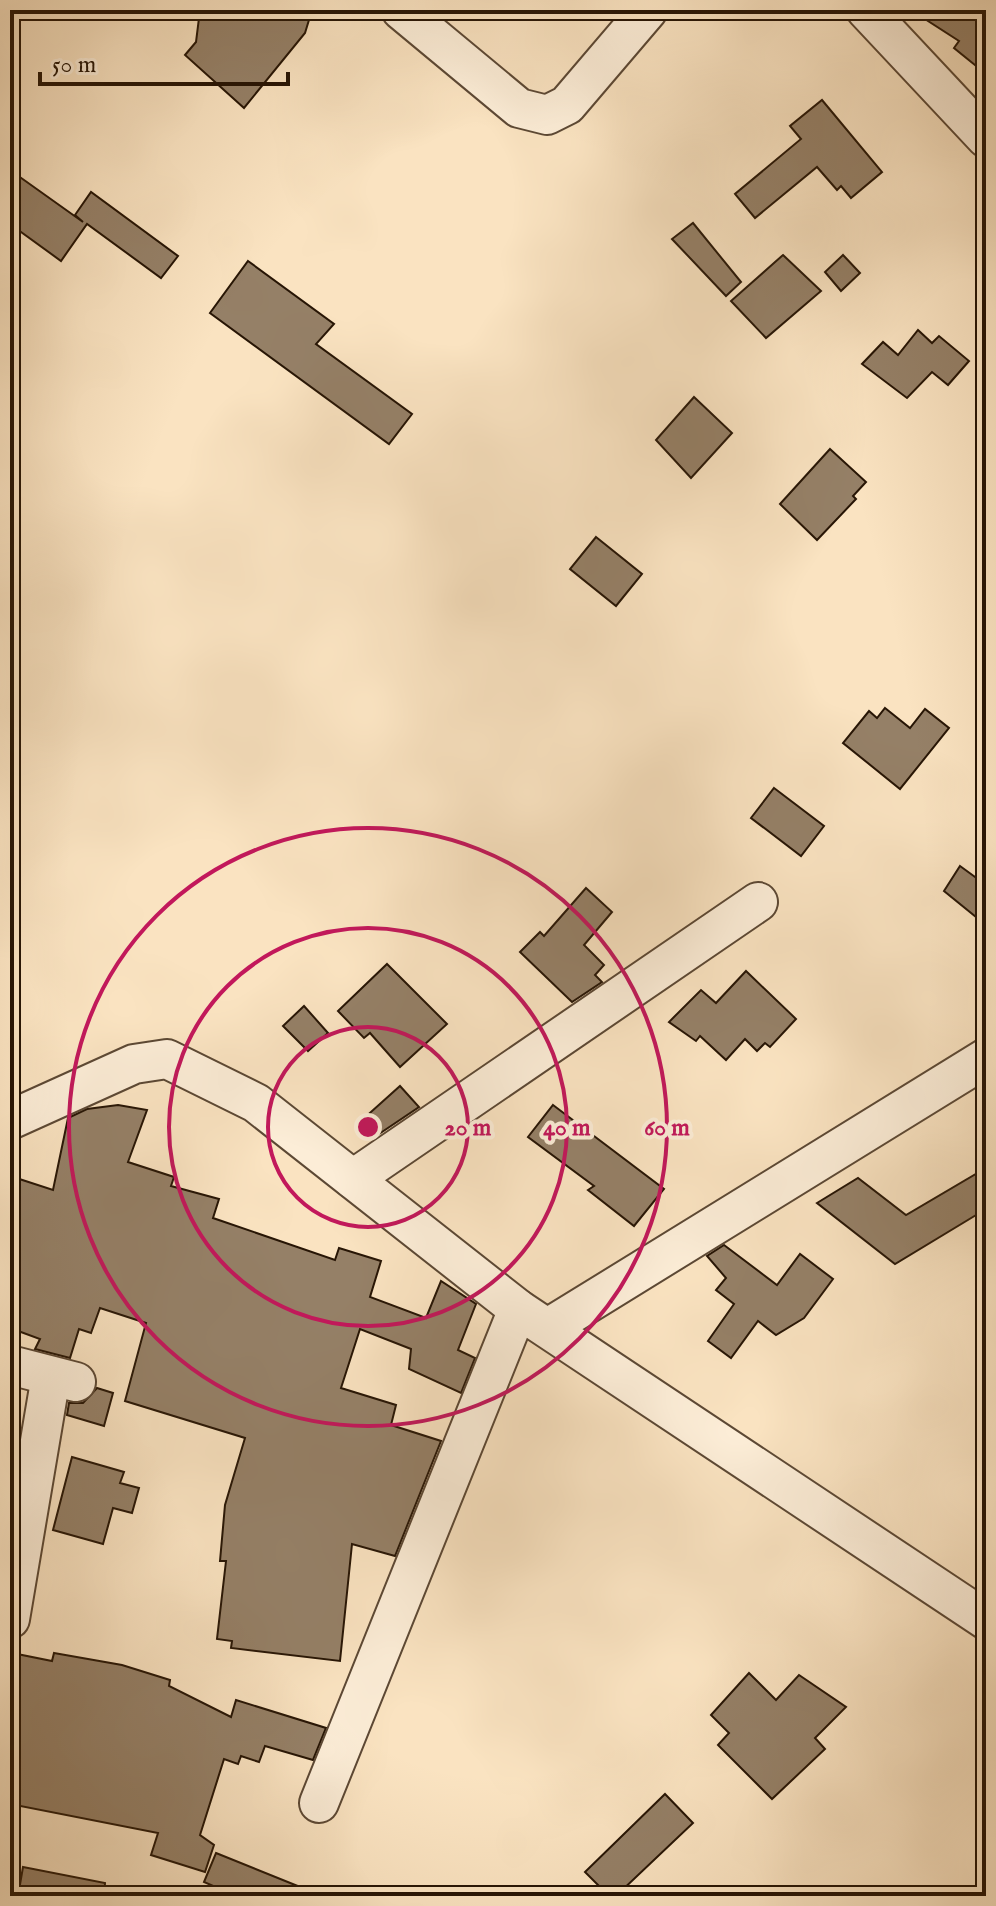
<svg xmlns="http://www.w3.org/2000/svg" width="996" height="1906" font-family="'IM FELL English',serif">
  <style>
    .building { fill: #958067; stroke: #271505; stroke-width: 2 }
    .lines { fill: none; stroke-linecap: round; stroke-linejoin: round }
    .minor-casing { stroke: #5c4834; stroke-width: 42 }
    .minor { stroke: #fcedd7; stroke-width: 38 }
    .ring { fill: none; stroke: #c2185b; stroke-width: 4 }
    .centre { fill: #c2185b; stroke: #fcedd7; stroke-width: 4 }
    .ring-label { font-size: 24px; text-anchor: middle; font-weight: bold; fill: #c2185b; stroke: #fcedd7; stroke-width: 8; stroke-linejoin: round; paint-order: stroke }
  </style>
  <rect width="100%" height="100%" fill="#fae3c1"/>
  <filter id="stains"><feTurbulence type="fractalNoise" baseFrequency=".0025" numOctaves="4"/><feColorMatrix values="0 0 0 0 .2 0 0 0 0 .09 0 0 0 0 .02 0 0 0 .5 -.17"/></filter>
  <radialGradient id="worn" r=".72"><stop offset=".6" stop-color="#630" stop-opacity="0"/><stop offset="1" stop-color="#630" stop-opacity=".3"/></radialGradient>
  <g class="building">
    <polygon points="200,10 247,10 252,14 274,10 312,10 305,33 244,108 185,55 196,42"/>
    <polygon points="911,10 986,10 986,74 954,48 959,41"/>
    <polygon points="822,100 882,172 851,198 841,186 837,190 817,167 755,218 735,194 801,139 790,126"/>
    <polygon points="10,170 83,222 75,215 91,192 178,256 161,278 87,224 61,261 10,224"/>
    <polygon points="693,223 741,282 726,296 672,239"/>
    <polygon points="783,255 821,291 766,338 731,301"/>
    <polygon points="843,255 860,273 841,291 825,272"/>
    <polygon points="248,261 334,324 316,344 412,414 389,444 210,313"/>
    <polygon points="918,330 932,343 939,336 969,361 948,385 932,372 907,398 862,364 883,342 898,355"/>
    <polygon points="694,397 732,433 691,478 656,440"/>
    <polygon points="830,449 866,482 853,496 856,499 817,540 780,504"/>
    <polygon points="596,537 642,574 616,606 570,569"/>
    <polygon points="885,708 910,728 925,709 949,728 900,789 843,743 869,711 877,718"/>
    <polygon points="774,788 824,826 801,856 751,818"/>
    <polygon points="960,866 986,885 986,901 976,917 944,891"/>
    <polygon points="586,888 612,912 584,945 604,965 595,975 602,982 572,1002 520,952 540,932 544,936"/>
    <polygon points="387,964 447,1024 400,1067 370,1033 364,1038 338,1011"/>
    <polygon points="746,971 796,1019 770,1047 765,1043 757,1051 745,1039 726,1060 700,1036 696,1041 669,1022 701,990 716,1003"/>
    <polygon points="304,1006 328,1033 308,1051 283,1026"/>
    <polygon points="400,1086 419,1107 376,1136 362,1120"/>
    <polygon points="118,1105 147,1110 128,1162 174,1177 171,1186 219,1199 213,1218 335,1260 339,1248 381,1261 370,1297 426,1318 441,1281 476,1304 458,1350 475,1358 461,1393 409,1369 411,1349 360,1329 341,1388 396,1405 391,1425 441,1441 395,1556 352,1544 340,1661 231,1648 232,1641 217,1639 226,1561 220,1561 225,1505 245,1438 125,1401 146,1323 100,1308 91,1333 79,1329 70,1358 35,1349 40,1339 10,1328 10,1176 53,1190 68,1118 87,1109"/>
    <polygon points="553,1105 664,1189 634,1226 588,1190 594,1186 528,1137"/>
    <polygon points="986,1168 986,1209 895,1264 817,1203 858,1178 906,1215"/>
    <polygon points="724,1245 777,1285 800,1254 833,1279 804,1318 776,1335 758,1321 731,1358 708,1341 734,1304 716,1290 726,1278 707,1256"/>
    <polygon points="97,1388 113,1393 104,1426 67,1415 69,1403 83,1403"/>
    <polygon points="72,1457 124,1472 120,1483 139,1488 132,1513 113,1508 103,1544 53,1530"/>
    <polygon points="54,1653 122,1665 170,1680 169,1686 231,1717 236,1700 326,1728 313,1760 265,1746 259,1762 241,1756 238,1764 224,1759 200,1835 214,1845 205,1872 151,1855 158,1833 10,1804 10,1698 17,1654 52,1661"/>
    <polygon points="749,1673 776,1700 799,1675 846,1707 815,1738 825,1749 772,1799 718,1745 729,1733 711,1715"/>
    <polygon points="665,1794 693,1823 616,1896 609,1896 585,1872"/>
    <polygon points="216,1853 320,1895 320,1896 215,1896 218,1888 204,1882"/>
    <polygon points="23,1867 105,1883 104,1896 18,1896"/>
  </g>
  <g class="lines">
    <g class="minor-casing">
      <g id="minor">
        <polyline points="401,10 519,108 547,115 567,105 648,10"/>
        <polyline points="866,10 986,138"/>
        <polyline points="10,1120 134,1064 167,1059 256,1103 518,1309 986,1620"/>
        <polyline points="353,1179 758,902"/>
        <polyline points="548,1328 986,1058"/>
        <polyline points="10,1365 76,1382"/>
        <polyline points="10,1619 51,1376"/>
        <polyline points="319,1803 518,1309"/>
      </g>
    </g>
    <use href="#minor" class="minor"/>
  </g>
  <g class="ring">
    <circle cx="368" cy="1127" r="100"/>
    <circle cx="368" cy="1127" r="199"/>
    <circle cx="368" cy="1127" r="299"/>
  </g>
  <circle cx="368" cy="1127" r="12" class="centre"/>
  <g class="ring-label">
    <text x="468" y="1135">20 m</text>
    <text x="567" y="1135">40 m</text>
    <text x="667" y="1135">60 m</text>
  </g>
  <rect width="996" height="1906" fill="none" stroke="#fae3c1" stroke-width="40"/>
  <rect x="12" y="12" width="972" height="1882" fill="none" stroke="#271505" stroke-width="4"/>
  <rect x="20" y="20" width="956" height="1866" fill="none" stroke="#271505" stroke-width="2"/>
  <path d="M40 72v12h248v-12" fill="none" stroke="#271505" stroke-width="4"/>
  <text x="52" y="72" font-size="24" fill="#271505" stroke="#fcedd7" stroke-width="6" paint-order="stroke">50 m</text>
  <rect width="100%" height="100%" filter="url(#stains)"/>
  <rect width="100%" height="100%" fill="url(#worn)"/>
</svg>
